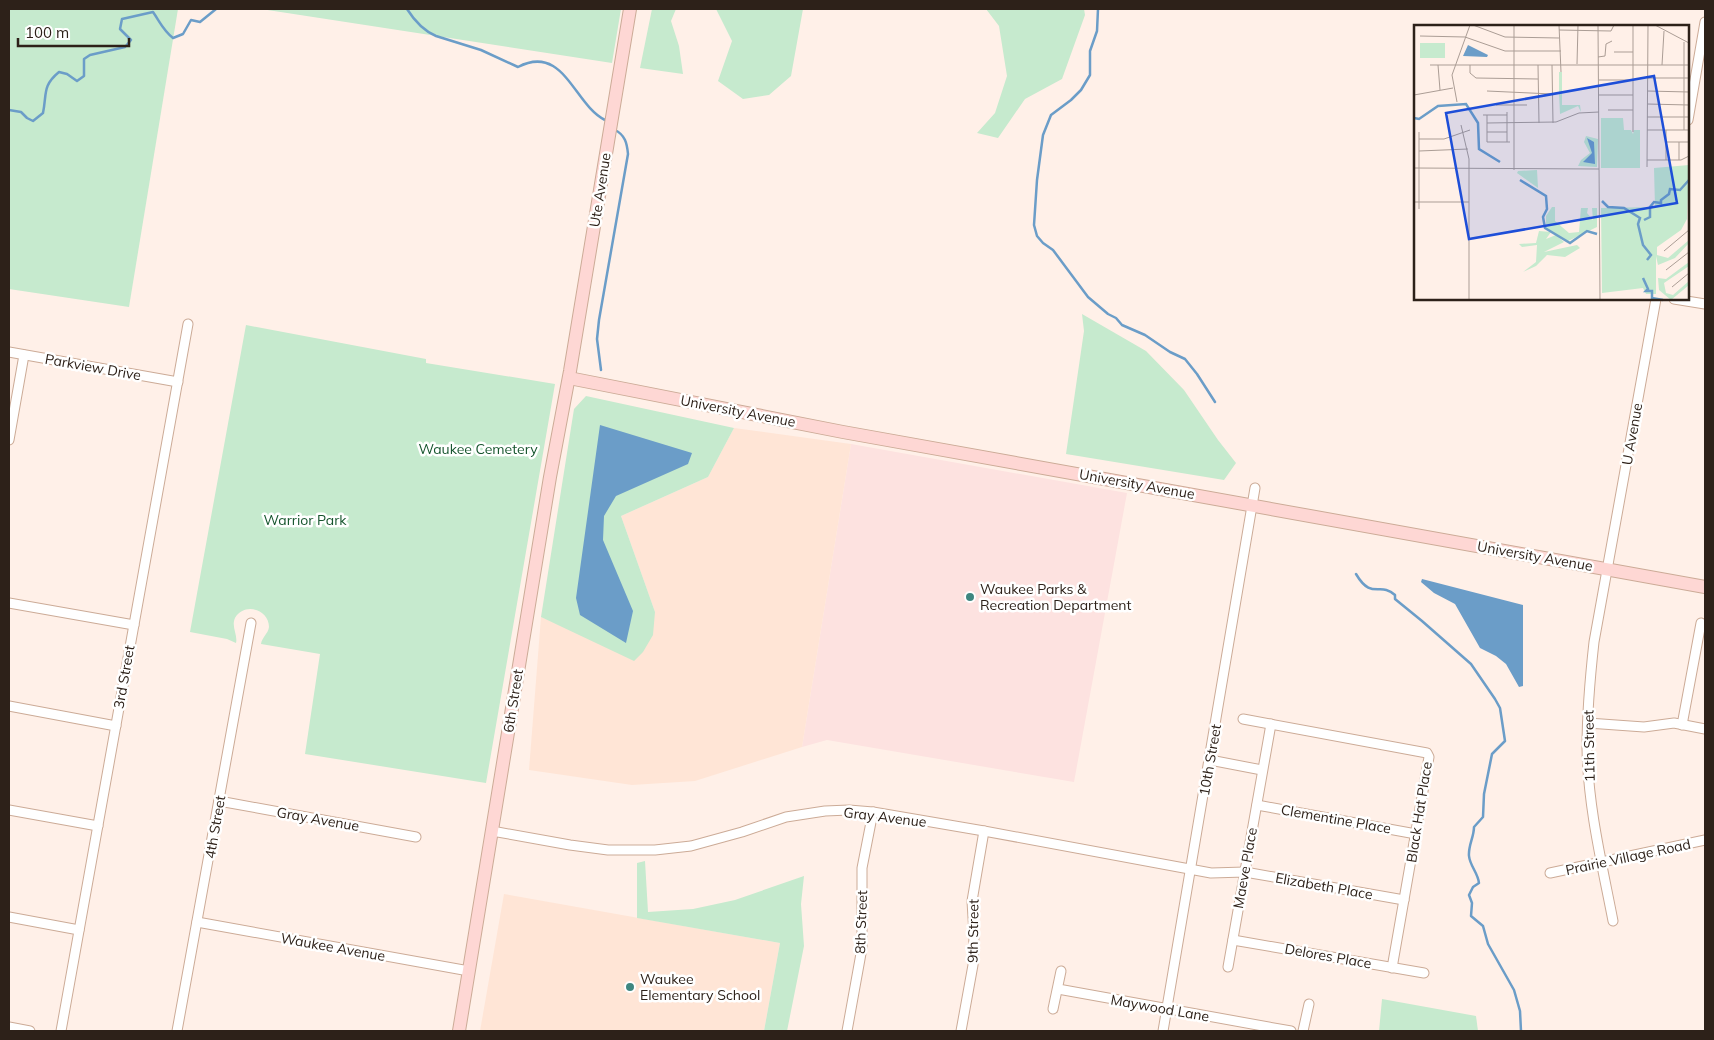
<svg xmlns="http://www.w3.org/2000/svg" width="1714" height="1040" font-family="Mulish,sans-serif">
  <style>
    .industrial { fill: #fde2e0 }
    .built { fill: #ffe5d6 }
    .green { fill: #c6eace }
    .water { fill: #6b9dc8 }
    .lines { fill: none; stroke-linecap: round; stroke-linejoin: round }
    .stream { stroke: #6b9dc8; stroke-width: 2.5 }
    .street-casing { stroke: #ccab97; stroke-width: 11 }
    .secondary-casing { stroke: #ccab97; stroke-width: 14 }
    .street { stroke: #fff; stroke-width: 9 }
    .secondary { stroke: #fed7d4; stroke-width: 12 }
    .poi-dot { fill: #3f8680; stroke: #fff; stroke-width: 2 }
    .labels { text-anchor: middle; dominant-baseline: central; stroke-width: 5; stroke-linejoin: round; paint-order: stroke }
    .street-label { font-size: 14px; fill: #2d2119; stroke: #fff }
    .park-label { font-size: 14px; fill: #16552e; stroke: #fff }
    .poi-label { font-size: 14px; fill: #2d2119; stroke: #fff; text-anchor: start }
    .inset-river { fill: none; stroke: #6b9dc8; stroke-width: 2.5 }
    .inset-road { fill: none; stroke: #ab9d95; stroke-width: 1 }
    .view { fill: #1d4ed8; fill-opacity: 0.15; stroke: #1d4ed8; stroke-width: 2.5 }
    .inset-edge { fill: none; stroke: #2d2119; stroke-width: 2.5 }
  </style>
  <rect width="100%" height="100%" fill="#fff0e8"/>
  <polygon class="industrial" points="851,444 1127,493 1074,782 827,740 802,747"/>
  <g class="built">
    <polygon points="734,428 851,444 802,747 695,781 632,785 529,770 541,617 555,623 655,612 621,516 708,477"/>
    <polygon points="504,894 780,943 764,1031 480,1031"/>
  </g>
  <g class="green">
    <polygon points="9,9 178,9 129,307 9,289"/>
    <polygon points="261,9 621,9 612,63"/>
    <polygon points="652,9 676,9 671,21 679,46 683,74 640,68"/>
    <polygon points="716,9 803,9 791,76 769,95 743,99 718,81 732,41"/>
    <polygon points="986,9 1084,9 1085,15 1062,79 1025,99 998,138 977,133 995,113 1007,76 999,26"/>
    <polygon points="1082,314 1146,351 1184,390 1218,440 1236,463 1224,480 1066,454 1084,331"/>
    <path d="M246,325l180,34v4l129,21 -69,399 -181,-29 15,-100 -59,-10c1,-7 7,-10 8,-17 0,-18 -25,-25 -34,-9 -4,9 3,17 1,25l-9,-4 -37,-7z"/>
    <polygon points="586,396 734,428 708,477 621,516 655,612 653,635 643,652 634,661 541,617 574,409"/>
    <polygon points="645,861 648,912 693,909 735,900 804,876 801,904 804,946 787,1031 764,1031 780,943 637,918 637,863"/>
    <polygon points="1382,999 1476,1016 1478,1031 1379,1031"/>
  </g>
  <g class="water">
    <polygon points="600,425 692,453 688,464 616,496 604,516 603,540 633,611 626,643 580,615 576,598"/>
    <polygon points="1422,579 1523,605 1523,686 1519,687 1506,664 1496,656 1480,648 1455,604 1434,593 1421,582"/>
  </g>
  <g class="lines">
    <g class="stream">
      <path d="M407,9c7,11 17,22 29,27l45,14 37,17c46,-24 56,38 87,53"/>
      <polyline points="1098,9 1097,31 1090,51 1090,75 1081,90 1071,100 1051,115 1043,135 1037,180 1034,225 1037,236 1043,243 1053,250 1088,297 1108,314 1116,318 1122,325 1145,335 1170,352 1185,359 1197,374 1215,402"/>
      <path d="M9,110l12,2 6,6 6,3 10,-8c4,-19 -1,-27 16,-41l8,2 10,7 7,-5v-17l6,-4 35,-8 6,-7 -11,-11 2,-10 31,-7c7,10 10,18 20,26l10,-4 8,-14 9,2 16,-13"/>
      <path d="M601,370l-4,-31 2,-19 29,-166c-1,-11 -3,-19 -13,-24"/>
      <path d="M1356,574c16,27 24,7 39,21v4l27,22 49,43 24,35 5,9 5,33 -13,13 -8,40 -1,23 -9,10c0,10 -6,19 -5,29 1,10 9,17 10,27l-6,4 -4,8 3,8 -1,13 12,10 5,18 26,46 6,21 1,20"/>
    </g>
    <g class="street-casing">
      <g id="street">
        <polyline points="1688,120 1705,22"/>
        <polyline points="1674,299 1705,304"/>
        <polyline points="9,352 178,382"/>
        <polyline points="9,440 24,355"/>
        <polyline points="9,603 134,625"/>
        <polyline points="9,706 116,726"/>
        <polyline points="1243,719 1427,753 1429,757 1392,968"/>
        <polyline points="1588,723 1644,727 1674,723 1705,729"/>
        <polyline points="1682,725 1701,623"/>
        <polyline points="1210,760 1262,770"/>
        <polyline points="219,801 416,837"/>
        <polyline points="1257,805 1416,834"/>
        <polyline points="9,810 98,826"/>
        <polyline points="492,831 570,845 608,850 655,850 691,846 742,832 786,817 825,811 849,810 873,812 984,831 1211,873 1245,872 1404,900"/>
        <polyline points="1550,873 1705,840"/>
        <polyline points="9,917 79,930"/>
        <path d="M1613,921c-11,-57 -25,-114 -26,-173 0,-35 3,-70 7,-106l62,-343"/>
        <polyline points="197,922 469,971"/>
        <polyline points="1233,940 1424,973"/>
        <polyline points="1228,967 1271,724"/>
        <polyline points="1058,989 1291,1031"/>
        <polyline points="1053,1009 1061,971"/>
        <polyline points="9,1027 30,1031"/>
        <polyline points="61,1031 188,324"/>
        <polyline points="177,1031 251,623"/>
        <polyline points="847,1031 862,948 862,868 873,812"/>
        <polyline points="961,1031 973,965 974,935 972,901 984,831"/>
        <polyline points="1163,1031 1255,488"/>
        <polyline points="1303,1031 1309,1004"/>
      </g>
    </g>
    <g class="secondary-casing">
      <g id="secondary">
        <polyline points="569,378 843,432 1705,587"/>
        <polyline points="459,1031 550,477 570,371 630,9"/>
      </g>
    </g>
    <use href="#street" class="street"/>
    <use href="#secondary" class="secondary"/>
  </g>
  <g class="poi-dot">
    <circle cx="970" cy="597" r="5"/>
    <circle cx="630" cy="987" r="5"/>
  </g>
  <g class="labels">
    <g class="street-label">
      <text transform="translate(600 190) rotate(-81)">Ute Avenue</text>
      <text transform="translate(93 367) rotate(10)">Parkview Drive</text>
      <text transform="translate(738 411) rotate(11)">University Avenue</text>
      <text transform="translate(1632 434) rotate(-80)">U Avenue</text>
      <text transform="translate(1137 484) rotate(10)">University Avenue</text>
      <text transform="translate(1535 556) rotate(10)">University Avenue</text>
      <text transform="translate(124 677) rotate(-80)">3rd Street</text>
      <text transform="translate(513 701) rotate(-81)">6th Street</text>
      <text transform="translate(1589 746) rotate(-91)">11th Street</text>
      <text transform="translate(1210 760) rotate(-80)">10th Street</text>
      <text transform="translate(1419 812) rotate(-81)">Black Hat Place</text>
      <text transform="translate(885 817) rotate(7)">Gray Avenue</text>
      <text transform="translate(318 819) rotate(10)">Gray Avenue</text>
      <text transform="translate(1336 819) rotate(10)">Clementine Place</text>
      <text transform="translate(215 827) rotate(-80)">4th Street</text>
      <text transform="translate(1628 857) rotate(-12)">Prairie Village Road</text>
      <text transform="translate(1245 868) rotate(-80)">Maeve Place</text>
      <text transform="translate(1324 886) rotate(10)">Elizabeth Place</text>
      <text transform="translate(861 922) rotate(-88)">8th Street</text>
      <text transform="translate(973 931) rotate(-89)">9th Street</text>
      <text transform="translate(333 947) rotate(10)">Waukee Avenue</text>
      <text transform="translate(1328 956) rotate(10)">Delores Place</text>
      <text transform="translate(1160 1008) rotate(10)">Maywood Lane</text>
    </g>
    <g class="park-label">
      <text x="478" y="449">Waukee Cemetery</text>
      <text x="305" y="520">Warrior Park</text>
    </g>
    <g class="poi-label">
      <text x="980" y="589">Waukee Parks &amp;<tspan x="980" dy="16">Recreation Department</tspan></text>
      <text x="640" y="979">Waukee<tspan x="640" dy="16">Elementary School</tspan></text>
    </g>
  </g>
  <g transform="translate(1414 25)">
    <rect width="275" height="275" fill="#fff0e8"/>
    <path d="M6,18h25v15h-25zM145,47h3v33h18l1,7 -3,-6 -18,8 -1,-21h-6l6,-1zM187,93h22l1,12h7l2,4 1,-4h6v38h-39zM172,111l12,3 -1,28 -19,-1 3,-6 9,-7 -6,-11zM275,140l-2,54 -6,11 -24,17v8l11,3 21,-18v3l-14,15 -17,7 -2,-9v38h-10l-3,-6 -41,5 -1,-85 54,-1 -1,-39zM123,145l1,18 -21,-15 1,-2zM138,182h3v14l14,12 10,-1 2,-24h7l-1,5 6,7 -1,-12h5v19l-29,14 -22,-13v-12zM125,206l12,1 -5,7 10,-4 8,7 -20,10 33,-7 3,3 -15,9 -18,-2 -11,11 -13,6 13,-10 1,-17 -15,2 -3,-3 17,-1zM275,237v4l-25,17 2,10 7,2 16,-14v4l-18,15 -12,-10 -1,-12 8,1z" fill="#c6eace"/>
    <path d="M54,20l20,10 -1,2 -24,-1zM173,113l7,4 1,22 -12,-2 9,-9z" fill="#6b9dc8"/>
    <path class="inset-river" d="M0,93l5,1 19,-13 28,-2 12,19 1,26 21,13M106,155l26,16 1,13 -4,8 2,11 25,15 17,-12 10,3M188,176l6,6 16,1 16,10 -2,6 5,21 8,10 -4,5M230,195l6,-3v-10l4,-5 7,1v-3l8,-6 1,-5 10,1 9,-10M229,253l5,11 -2,2h6v7l11,2"/>
    <path class="inset-road" d="M59,0l32,12 54,1M100,0v145M145,0l2,47M184,0l2,275M241,0l34,18M145,5l52,1 3,-6M6,11l45,1 40,14h56M200,27h19M184,32l7,-1 1,-12 6,-3M163,39l1,-39M16,40h259M24,40l2,25M56,40v8l6,5 62,1M124,40l1,58M138,40l1,58M248,40l2,-34M233,53h42M185,55h34M73,66l65,3M233,66l42,1M0,70l39,-7M185,70h34M43,77l-5,-27 18,-50M233,79l42,1M82,80h31M194,85h25M93,87v30M69,90h24M73,90v27h23M233,92h42M73,98l69,-1 23,-9 20,-1M47,100l8,34v141M233,105h42M270,105v-88M73,107h20M219,107v-107M5,114h25l26,-9M252,117h23M5,126l49,-2M233,135h34l8,-4M252,135v-30M265,135v-18M233,142l1,-142M0,143l185,1M0,177h55M5,184v-77M250,226l25,-21M252,245l23,-18M258,262l17,-14"/>
    <path class="view" d="M240,51l23,127 -208,36 -23,-126z"/>
    <rect width="275" height="275" class="inset-edge"/>
  </g>
  <rect width="1714" height="1040" fill="none" stroke="#2d2119" stroke-width="20"/>
  <path d="M18 38v8h111v-8" fill="none" stroke="#2d2119" stroke-width="2.5"/>
  <text x="25" y="38" font-size="15" fill="#2d2119" stroke="#ffffff" stroke-width="4" paint-order="stroke">100 m</text>
</svg>
